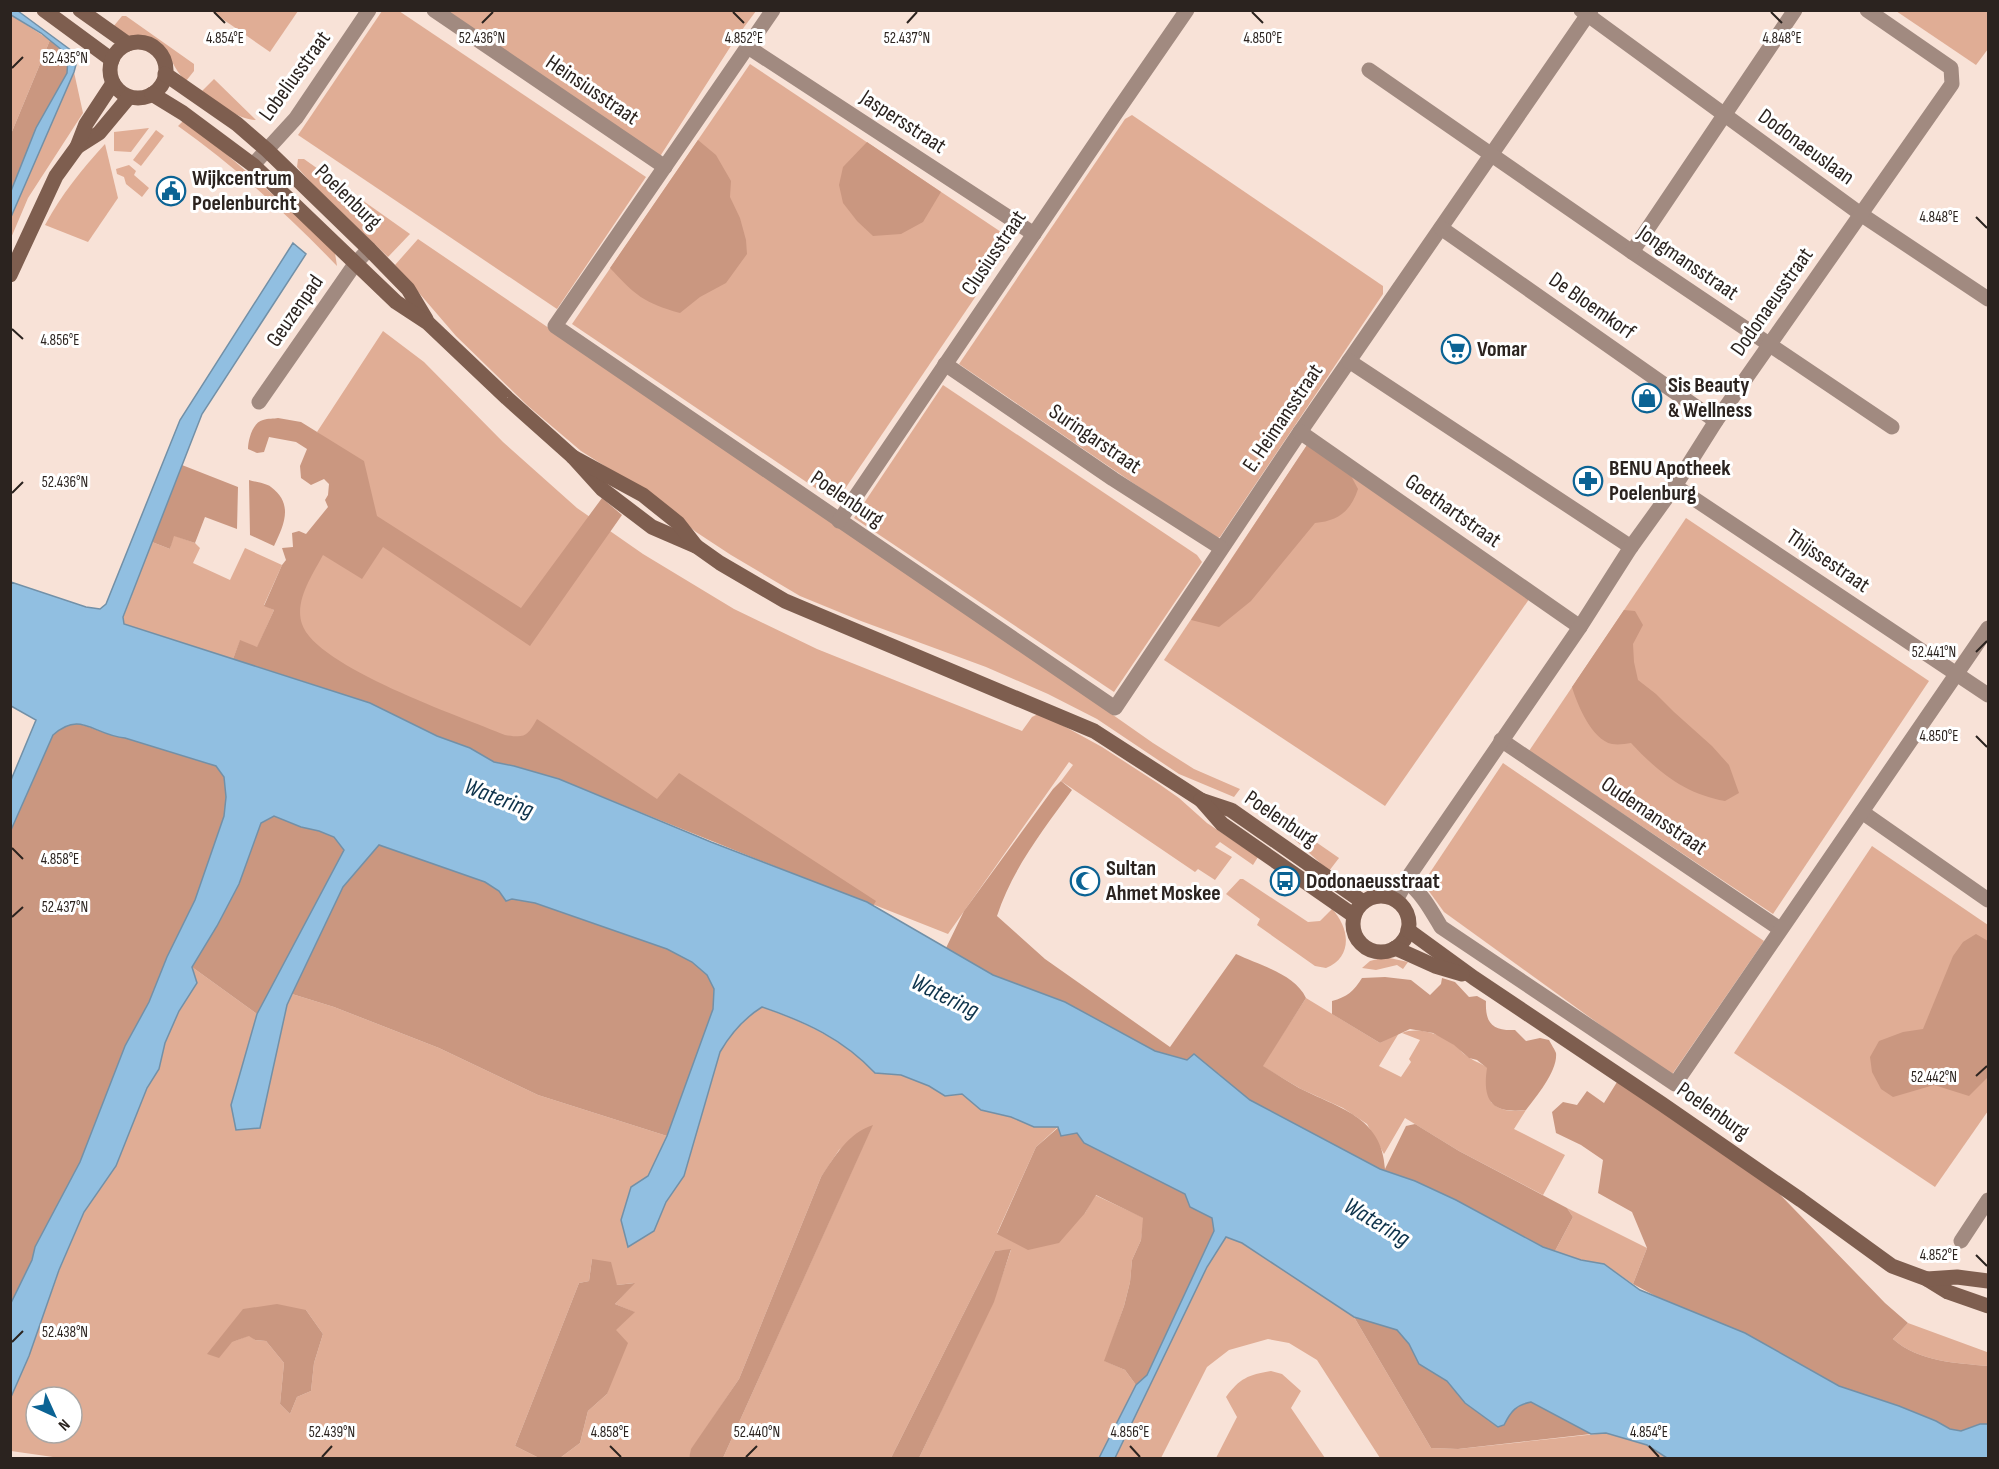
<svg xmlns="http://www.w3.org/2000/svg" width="1999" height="1469" font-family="'Sofia Sans Condensed',sans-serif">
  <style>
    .green { fill: #e0ad95; fill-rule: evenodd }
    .forest { fill: #ca9780 }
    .water { fill: #91bfe1; stroke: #7290a7; stroke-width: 1.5 }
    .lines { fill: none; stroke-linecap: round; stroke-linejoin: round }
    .street { stroke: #a18a80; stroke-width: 15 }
    .secondary { stroke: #7e5e4f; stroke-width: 15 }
    .ticks { fill: none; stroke: #2b231f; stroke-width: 2 }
    .labels { text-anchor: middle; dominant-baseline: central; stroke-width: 6; stroke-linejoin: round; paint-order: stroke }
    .street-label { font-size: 22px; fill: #2b231f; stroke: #fff }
    .poi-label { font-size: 22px; font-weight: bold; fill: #2b231f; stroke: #fff; text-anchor: start }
    .water-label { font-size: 24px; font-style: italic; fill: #0e334b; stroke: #fff }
    .ticks-label { font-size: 15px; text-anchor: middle; fill: #2b231f; stroke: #fff; stroke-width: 6; stroke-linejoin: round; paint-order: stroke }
  </style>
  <rect width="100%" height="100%" fill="#f8e2d7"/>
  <g class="green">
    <polygon points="211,11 298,11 270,52"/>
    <polygon points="382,11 399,11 646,177 557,309 298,135"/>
    <polygon points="440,11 756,11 736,38 659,158"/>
    <polygon points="1896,11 1988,11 1988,49 1976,65"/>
    <polygon points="11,15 50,40 11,134"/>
    <path d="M122,16h4l68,48v7l-8,10c-13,-11 -15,-28 -28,-39 -9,-7 -17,-5 -28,-6 -6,-1 -12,-5 -17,-9z"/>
    <polygon points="750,64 1010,238 1012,243 836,502 572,324"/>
    <polygon points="74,72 83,113 28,198 11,238 11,216"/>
    <path d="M214,79l42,41c-20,-1 -38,-17 -55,-28z"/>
    <polygon points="1132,115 1383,286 1383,294 1220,537 1215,539 959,364 1125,119"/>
    <path d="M183,121l42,32 75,65 35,35 2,13c-49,-51 -101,-99 -159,-140z"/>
    <polygon points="149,128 131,152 114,151 114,132"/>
    <polygon points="156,130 164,136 141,166 133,160"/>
    <path d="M105,144l13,54 -30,44 -43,-17c16,-30 37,-56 60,-81z"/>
    <polygon points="298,159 304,159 410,234 388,257 315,187 297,167"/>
    <polygon points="129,165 136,171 134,175 149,188 142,197 126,184 124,177 117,174 116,169"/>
    <polygon points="418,239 952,602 1153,743 1194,769 1240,789 1234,797 1179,774 1097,719 1048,694 986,667 861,621 800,596 731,555 696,532 652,496 581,451 528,406 456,336 395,265"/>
    <polygon points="383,331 424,362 503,442 577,508 643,554 734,609 817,649 1022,731 1032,717 1040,713 1102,747 1159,784 1179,798 1207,823 1258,857 1253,865 1220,842 1215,847 1232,857 1215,880 1198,869 1195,872 1061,781 1073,765 1069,762 948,934 265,664 352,460 317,432"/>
    <polygon points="943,385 1197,555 1202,562 1114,692 854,518"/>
    <polygon points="1307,445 1532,595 1385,806 1164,660"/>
    <polygon points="1686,518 1929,681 1773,914 1529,751"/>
    <polygon points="173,535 195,543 200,548 193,563 230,580 245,548 282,565 264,605 274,610 257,648 240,641 233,659 124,624 123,618 152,542 170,549"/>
    <polygon points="1503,763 1764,941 1671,1076 1444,912 1423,883"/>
    <polygon points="1290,824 1339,858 1329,871 1285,831"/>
    <polygon points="1872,846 1988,925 1988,1111 1935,1187 1734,1053"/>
    <path d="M1240,879h3l65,43 12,-1 12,-12c18,19 21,48 -6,59l-11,-2 -58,-41 3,-6 -34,-25z"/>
    <polygon points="1385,957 1408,962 1403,969 1397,965 1376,970 1362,968 1370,961"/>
    <path d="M192,967l65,47 -26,91 61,-111 42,13 105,41 99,47 129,41 -19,40 -17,12 23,43 12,-29 18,-26 36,-124c11,-19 23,-32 42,-45 44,16 80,32 113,66l26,2 28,11 16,10 17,-2 19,16 30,7 23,10h24l-22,20 -39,86 88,-20 10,-18 49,23 -3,22 -9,20 -2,22 -6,24 -19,55 20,9 11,15 -37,73h-180l74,-156 18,-52 -16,1 -104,207h-168l149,-332 -33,24 -18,27 -82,202 -47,70 -3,9h-129l20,-15 8,-32 19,-17 8,-64 19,-18 -19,-8 19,-21 -17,2 -25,-26 -3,22 -10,2 -64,163 24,12h-479l-49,-7v-54l18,-41 30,-85 25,-59 32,-46 31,-78 12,-19 6,-26 14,-32 18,-28zM306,1310l17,24 -9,29 -3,28 -14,6 -7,17 -10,-10 4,-41 -18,-22 -11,-1 -5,-5 -18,7zM36,1397h36v36h-36z"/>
    <path d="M1306,998l74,45 19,-10 -20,33 22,11 10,-15 -2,-3 11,-19 -18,-7c17,-7 41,2 54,13 4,3 7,8 11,10 6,5 14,7 21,12l3,34c10,10 22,10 35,8l-12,19 51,26 -22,40 -84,-44 -54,-33 -21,36 -17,-30 -24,-16 -42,-19 -39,-23z"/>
    <polygon points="1567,1208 1647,1248 1633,1284 1604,1264 1581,1260 1555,1251 1573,1217"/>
    <polygon points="1226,1237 1242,1243 1354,1317 1431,1448 1458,1449 1606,1433 1647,1445 1667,1458 1380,1458 1317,1360 1289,1343 1268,1339 1229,1350 1207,1367 1161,1458 1115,1458 1207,1267"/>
    <path d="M1908,1323l79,29 1,14c-32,-3 -69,-4 -95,-27z"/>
    <path d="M1271,1371l11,3 19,17 -10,17 34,50h-109l21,-41 -11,-20c14,-19 22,-22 45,-26z"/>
  </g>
  <g class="forest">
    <polygon points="50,40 68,57 67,73 36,128 11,191 11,134"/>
    <path d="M698,140l18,15 15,26 -1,16 10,21 6,22 1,14 -21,29 -26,14 -20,16c-36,-10 -45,-18 -70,-45z"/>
    <polygon points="867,142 941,192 923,222 901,234 873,236 857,221 843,203 839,185 843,167"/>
    <path d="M278,418l23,4 63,39 13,55 144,92 81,-110 20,17 -92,131 -147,-99 -21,32 -39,-24c-10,19 -29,46 -21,69 14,43 160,93 203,111 20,3 22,2 32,-16l120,80 22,-26 197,128 -3,5 -314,-127 -45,-13 -20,-4 -24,-14 -33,-12 -67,-33 -137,-44 7,-19 17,7 17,-37 -10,-4 18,-41 4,-5 -4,-12 11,-1 -1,-14 7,-2 7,3 22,-27 -3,-7 3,-5 1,-11 -5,-5 -13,6 -10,-7 -1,-12 7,-17 -11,-7 -27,-5 -5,15 -7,1 -9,-4c0,-9 5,-27 15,-29 5,-2 11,-1 15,-2z"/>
    <path d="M1307,445l42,27 9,17c-7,22 -20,32 -43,34l-64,78 -32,26 -28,-7z"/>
    <polygon points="182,465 238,487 237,529 205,517 195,543 174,536 170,549 152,542"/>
    <path d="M249,480c6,2 17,3 22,7 23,17 13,38 3,59l-24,-11z"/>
    <path d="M1624,610l11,1 8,14 -10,19 1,18 4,18 18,14 18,18 38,34 17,19 10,28 -14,8c-40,-7 -67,-29 -94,-58 -6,1 -13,2 -19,1 -20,-4 -35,-40 -40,-57z"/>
    <path d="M74,723c18,3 32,13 51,14l91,29 8,11 2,20 -2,19 -29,84 -28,57 -18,45 -24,44 -45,116 -45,85 -3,13 -21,43v-473l42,-95 10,-9z"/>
    <path d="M1061,781l11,9c-28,39 -60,79 -75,126l48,43 125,88 66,-93c23,11 59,20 70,44l-43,68c12,7 24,15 36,22 39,20 83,28 86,81l21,-43 9,-2 44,27 108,57 6,9 -18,34 -12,-4 -87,-47 -41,-19 -35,-12 -32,-17 -98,-52 -22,-16 -9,-10 -32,-14 -32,-9 -90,-49 -72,-27 -47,-27 18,-37 89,-122z"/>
    <polygon points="274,815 301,827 319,831 334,837 344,850 257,1014 192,967 217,926 239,884 261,823"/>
    <polygon points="379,845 485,882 499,891 506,901 512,899 535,903 667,949 693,962 707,975 714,989 713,1009 667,1136 538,1095 439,1048 334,1007 292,994 343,887"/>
    <polygon points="1976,934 1988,941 1988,1077 1969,1096 1934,1085 1893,1097 1881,1089 1872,1072 1870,1057 1879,1041 1903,1032 1923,1029 1953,956 1963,942"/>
    <path d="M1385,977l26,3 19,15 11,-11 1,-6 13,4 14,15 8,-1 9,5c-1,22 6,30 29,29l11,11 14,-3 9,2c2,4 6,10 7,13 2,18 -20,44 -30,57 -34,4 -44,-9 -39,-42l-10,-8 -8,-2 -15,-13 -21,-12 -23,-4 -30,14 -48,-29v-13c15,-4 22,-10 30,-23z"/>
    <path d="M1622,1074l144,106 119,123 23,20 -15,16c26,23 63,24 95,27v58h-8l-19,7 -11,-2 -14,-8 -37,-15 -60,-20 -94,-53 -82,-33 -30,-16 14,-36 -15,-36 -34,-19 5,-33 -22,-15 -25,-12 -4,-21 11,-10 14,3 10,-14 17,12z"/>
    <path d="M873,1125l-150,333h-34l2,-9 48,-70 82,-202c14,-21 27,-44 52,-52z"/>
    <polygon points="1059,1127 1077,1133 1084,1143 1186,1194 1190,1207 1212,1218 1214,1231 1147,1375 1136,1385 1125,1370 1104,1361 1124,1306 1130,1282 1132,1260 1141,1240 1143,1218 1096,1195 1085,1213 1059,1243 1028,1250 997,1234 1036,1147"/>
    <polygon points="1011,1249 994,1302 919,1458 891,1458 995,1251"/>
    <polygon points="592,1259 611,1262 617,1285 635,1283 615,1304 635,1312 616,1330 628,1343 607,1394 588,1411 580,1443 560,1458 539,1458 515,1446 579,1283 589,1281"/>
    <polygon points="277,1304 306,1310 323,1334 314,1363 311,1391 297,1397 290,1414 280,1404 284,1363 266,1341 255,1340 249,1336 232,1342 219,1358 207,1354 243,1309"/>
    <path d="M1354,1317l43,13 12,14 10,20 28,17 18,22 33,24 6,-2c7,-14 12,-20 27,-23l60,32 -133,15 -27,-1z"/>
  </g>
  <g class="water">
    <polygon points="18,11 72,51 77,61 74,72 11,217 11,191 36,128 67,73 68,58 63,51 41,33 11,15 11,11"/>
    <path d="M293,243l13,11 -104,160 -79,203 1,7 246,79 67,33 33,12 24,14 20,4 45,13 152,63 156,60 126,73 72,27 90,49 32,9 7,-6 56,46 130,69 35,12 41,19 87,47 38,13 23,4 36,26 105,43 94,53 60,20 37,15 14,8 11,2 19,-7h8v34h-321l-20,-13 -41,-12 -15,1 -60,-32c-15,3 -20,9 -27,23l-6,2 -33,-24 -18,-22 -28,-17 -10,-20 -12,-14 -43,-13 -112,-74 -16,-6 -19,30 -92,191h-16l37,-73 11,-10 67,-144 -2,-13 -22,-11 -5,-13 -101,-51 -7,-10 -16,3 -3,-9h-24l-23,-10 -30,-7 -19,-16 -17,2 -16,-10 -28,-11 -26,-2c-32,-34 -69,-51 -113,-66 -19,12 -31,26 -42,45l-36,124 -18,26 -12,29 -26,16 -7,-27 10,-33 17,-11 19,-40 46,-127 1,-20 -7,-14 -15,-13 -25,-13 -132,-46 -23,-4 -6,2 -7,-10 -14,-9 -106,-37 -36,42 -51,107 -5,11 -27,123 -24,2 -5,-25 26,-91 87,-164 -10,-13 -15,-6 -18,-4 -27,-11 -13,7 -22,61 -22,42 -25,41 5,16 -18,28 -14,32 -6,26 -12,19 -31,78 -32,46 -25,58 -30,86 -18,41v-94l21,-43 3,-13 45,-85 45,-116 24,-44 18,-45 28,-57 29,-84 2,-19 -2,-20 -8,-11 -91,-28c-32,-3 -44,-28 -72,-3l-42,95v-50l25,-60 -25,-14v-124l75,25 14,2 6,-5 74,-184z"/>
  </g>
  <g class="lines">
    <g class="street">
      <polyline points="434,10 665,167"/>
      <polyline points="773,10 555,326 1115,708 1300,432 1591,10"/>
      <polyline points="1581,10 1862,215 1988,299"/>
      <polyline points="748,47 1034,234"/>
      <polyline points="1369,70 1632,252 1892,427"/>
      <polyline points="253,165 296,118 369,10"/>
      <polyline points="1441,228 1716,421"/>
      <polyline points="1632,252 1795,10"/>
      <polyline points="1349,361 1631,547"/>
      <polyline points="945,364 1113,479 1221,548"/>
      <polyline points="259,402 355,264 369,249"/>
      <polyline points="1300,432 1580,627"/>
      <polyline points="1675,486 1988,695"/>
      <polyline points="839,521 1118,110 1187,10"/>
      <polyline points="1501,740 1780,929"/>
      <polyline points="1862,812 1988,900"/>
      <path d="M1406,881c16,12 25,29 35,46l234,157 313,-456"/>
      <polyline points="1396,900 1411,873 1580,627 1631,547 1675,486 1716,421 1952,84 1951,68 1867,10"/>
      <polyline points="1961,1241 1988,1200"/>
    </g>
    <g class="secondary">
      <polyline points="44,10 112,60"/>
      <polyline points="80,10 128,44"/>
      <circle cx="138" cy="70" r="28"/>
      <polyline points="165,74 237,124 267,150 369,249 408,289 426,319"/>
      <polyline points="152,94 183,113 253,165 396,302 428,323 507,398 573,457 602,489 652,527 696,546"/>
      <polyline points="77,147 99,133 129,97"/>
      <polyline points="10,275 56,176 77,147 86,124 113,83"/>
      <polyline points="573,457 643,495 678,523 696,546 720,563 785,601 1094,731 1201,800 1231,810 1363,902"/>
      <polyline points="1201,800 1222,824 1353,915"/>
      <circle cx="1381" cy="924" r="28"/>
      <polyline points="1408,930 1474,978 1662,1104 1801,1200 1892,1266 1927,1279 1948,1292 1988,1306"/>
      <polyline points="1395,948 1435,966 1462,974"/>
      <polyline points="1927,1279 1957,1277 1988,1281"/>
    </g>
  </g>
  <path class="ticks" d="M214,12l11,11M733,12l11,11M1252,12l11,11M1771,12l11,11M482,23l11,-11M907,23l10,-11M12,68l11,-11M1976,217l11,11M12,329l11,10M12,493l11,-11M1976,652l11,-11M1976,736l11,11M12,848l11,11M12,917l11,-10M1976,1076l11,-10M1976,1255l11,11M12,1342l11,-11M610,1446l11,11M1130,1446l10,11M1649,1446l10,11M322,1457l10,-11M746,1457l11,-11"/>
  <defs>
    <g id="civic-ring" transform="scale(1.5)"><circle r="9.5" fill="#fff" stroke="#0b6394" stroke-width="1.5"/><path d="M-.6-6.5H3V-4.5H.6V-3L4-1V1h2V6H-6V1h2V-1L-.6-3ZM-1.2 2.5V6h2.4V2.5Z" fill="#0b6394"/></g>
    <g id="supermarket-ring" transform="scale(1.5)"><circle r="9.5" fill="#fff" stroke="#0b6394" stroke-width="1.5"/><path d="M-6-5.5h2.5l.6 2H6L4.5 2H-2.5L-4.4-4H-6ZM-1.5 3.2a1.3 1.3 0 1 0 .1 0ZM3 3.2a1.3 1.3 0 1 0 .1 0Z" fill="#0b6394"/></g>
    <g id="shop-ring" transform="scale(1.5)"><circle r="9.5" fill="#fff" stroke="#0b6394" stroke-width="1.5"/><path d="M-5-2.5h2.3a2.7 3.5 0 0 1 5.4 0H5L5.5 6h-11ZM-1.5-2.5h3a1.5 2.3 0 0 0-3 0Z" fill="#0b6394"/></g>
    <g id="pharmacy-ring" transform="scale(1.5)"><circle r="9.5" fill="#fff" stroke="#0b6394" stroke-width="1.5"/><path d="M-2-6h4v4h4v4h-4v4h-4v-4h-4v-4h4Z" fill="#0b6394"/></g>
    <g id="mosque-ring" transform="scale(1.5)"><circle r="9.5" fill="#fff" stroke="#0b6394" stroke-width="1.5"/><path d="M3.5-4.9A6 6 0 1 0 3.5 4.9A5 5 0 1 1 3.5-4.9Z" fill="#0b6394"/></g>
    <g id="bus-ring" transform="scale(1.5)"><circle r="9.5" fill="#fff" stroke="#0b6394" stroke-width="1.5"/><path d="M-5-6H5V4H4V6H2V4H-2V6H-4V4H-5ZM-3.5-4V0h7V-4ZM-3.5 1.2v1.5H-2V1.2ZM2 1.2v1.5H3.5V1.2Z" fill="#0b6394"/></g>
  </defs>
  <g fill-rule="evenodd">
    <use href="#civic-ring" x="171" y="191"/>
    <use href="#supermarket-ring" x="1456" y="349"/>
    <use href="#shop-ring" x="1647" y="398"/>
    <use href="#pharmacy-ring" x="1588" y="481"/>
    <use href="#mosque-ring" x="1085" y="881"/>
    <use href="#bus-ring" x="1285" y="881"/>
  </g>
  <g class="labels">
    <g class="street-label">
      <text transform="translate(295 76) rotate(-54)">Lobeliusstraat</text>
      <text transform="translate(592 90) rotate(34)">Heinsiusstraat</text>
      <text transform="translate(903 122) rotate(33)">Jaspersstraat</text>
      <text transform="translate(1806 147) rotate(36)">Dodonaeuslaan</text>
      <text transform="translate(348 197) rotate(44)">Poelenburg</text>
      <text transform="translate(994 253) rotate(-56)">Clusiusstraat</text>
      <text transform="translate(1688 263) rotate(34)">Jongmansstraat</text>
      <text transform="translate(1772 302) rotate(-55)">Dodonaeusstraat</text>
      <text transform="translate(1592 306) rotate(35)">De Bloemkorf</text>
      <text transform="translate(295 311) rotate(-55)">Geuzenpad</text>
      <text transform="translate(1283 418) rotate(-56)">E. Heimansstraat</text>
      <text transform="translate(1095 439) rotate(34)">Suringarstraat</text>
      <text transform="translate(847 499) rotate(34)">Poelenburg</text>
      <text transform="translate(1453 511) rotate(35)">Goethartstraat</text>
      <text transform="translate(1828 561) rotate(34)">Thijssestraat</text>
      <text transform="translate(1654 816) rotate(34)">Oudemansstraat</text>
      <text transform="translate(1281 819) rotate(34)">Poelenburg</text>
      <text transform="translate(1713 1111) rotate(35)">Poelenburg</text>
    </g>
    <g class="poi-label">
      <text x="192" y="178">Wijkcentrum<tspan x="192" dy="25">Poelenburcht</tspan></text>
      <text x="1477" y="349">Vomar</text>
      <text x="1668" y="385">Sis Beauty<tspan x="1668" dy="25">&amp; Wellness</tspan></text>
      <text x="1609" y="468">BENU Apotheek<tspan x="1609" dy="25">Poelenburg</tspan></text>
      <text x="1106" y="868">Sultan<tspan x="1106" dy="25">Ahmet Moskee</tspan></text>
      <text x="1306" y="881">Dodonaeusstraat</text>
    </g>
    <g class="water-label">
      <text transform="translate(499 798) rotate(21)">Watering</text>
      <text transform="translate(945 996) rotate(26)">Watering</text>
      <text transform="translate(1377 1222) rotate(31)">Watering</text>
    </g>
  </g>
  <g class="ticks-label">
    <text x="225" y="43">4.854°E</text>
    <text x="482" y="43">52.436°N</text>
    <text x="744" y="43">4.852°E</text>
    <text x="907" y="43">52.437°N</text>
    <text x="1263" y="43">4.850°E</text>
    <text x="1782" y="43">4.848°E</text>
    <text x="65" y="63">52.435°N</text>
    <text x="1939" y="222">4.848°E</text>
    <text x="60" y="345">4.856°E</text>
    <text x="65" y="487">52.436°N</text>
    <text x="1934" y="657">52.441°N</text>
    <text x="1939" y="741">4.850°E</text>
    <text x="60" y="864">4.858°E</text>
    <text x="65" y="912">52.437°N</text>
    <text x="1934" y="1082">52.442°N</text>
    <text x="1939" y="1260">4.852°E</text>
    <text x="65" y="1337">52.438°N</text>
    <text x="332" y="1437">52.439°N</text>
    <text x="610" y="1437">4.858°E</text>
    <text x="757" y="1437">52.440°N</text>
    <text x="1130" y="1437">4.856°E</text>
    <text x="1649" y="1437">4.854°E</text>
  </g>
  <rect width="1999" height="1469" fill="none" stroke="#2b231f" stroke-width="24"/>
  <g transform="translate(54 1415) rotate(135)"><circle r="28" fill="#ffffff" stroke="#aaa7a5" stroke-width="1.5"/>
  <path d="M0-4.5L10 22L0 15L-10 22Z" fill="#0b6394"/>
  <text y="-9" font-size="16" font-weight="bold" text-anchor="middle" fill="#2b231f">N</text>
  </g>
</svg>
